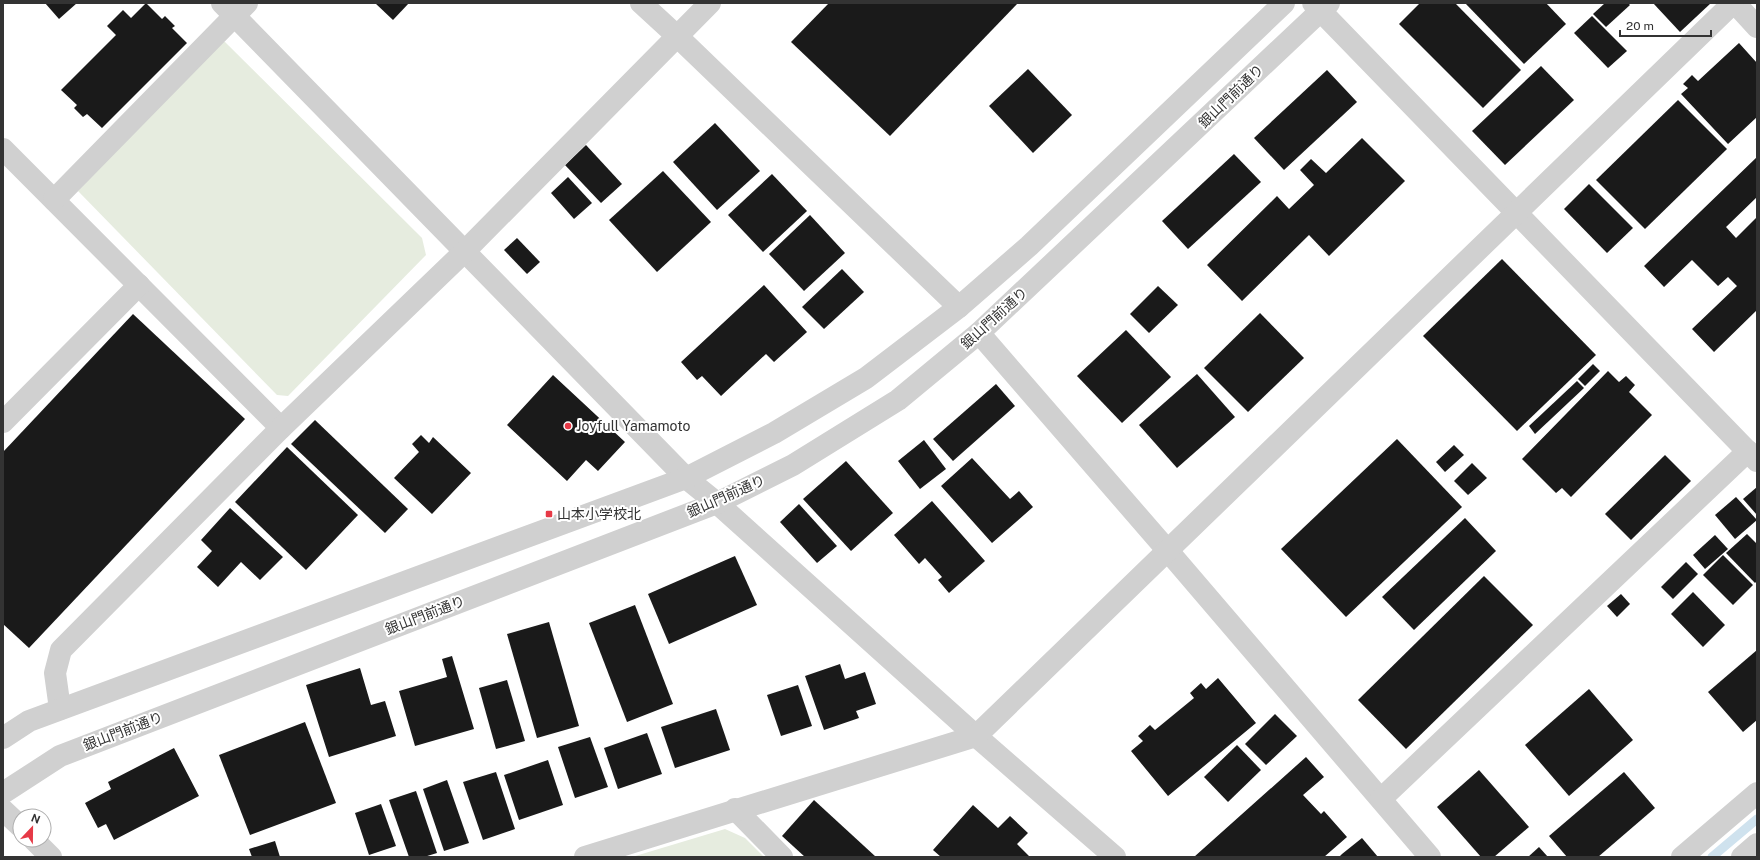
<svg xmlns="http://www.w3.org/2000/svg" width="1760" height="860" font-family="'Public Sans','Noto Sans JP',sans-serif">
  <style>
    .green { fill: #e6ecdf }
    .lines { fill: none; stroke-linecap: round; stroke-linejoin: round }
    .stream { stroke: #cfe2ee; stroke-width: 9 }
    .building { fill: #1a1a1a }
    .minor { stroke: #d0d0d0; stroke-width: 22 }
    .poi-dot { fill: #e63946; stroke: #fff; stroke-width: 1.5 }
    .labels { text-anchor: middle; dominant-baseline: central; stroke-width: 4; stroke-linejoin: round; paint-order: stroke }
    .street-label { font-size: 14px; fill: #333; stroke: #fff }
    .poi-label { font-size: 14px; fill: #333; stroke: #fff; text-anchor: start }
  </style>
  <rect width="100%" height="100%" fill="#fff"/>
  <g class="green">
    <polygon points="215,42 225,42 422,238 426,255 288,396 277,395 78,191"/>
    <polygon points="725,829 745,838 764,857 632,857"/>
  </g>
  <g class="lines">
    <polyline class="stream" points="1712,857 1757,819"/>
  </g>
  <g class="building">
    <polygon points="45,3 77,3 59,19"/>
    <polygon points="146,3 162,19 165,16 175,26 172,28 187,43 102,128 87,114 83,117 74,108 77,105 61,90 116,35 107,26 123,10 131,18"/>
    <polygon points="375,3 409,3 393,20"/>
    <polygon points="829,3 1018,3 890,136 791,42"/>
    <polygon points="1420,3 1455,3 1521,70 1483,108 1399,24"/>
    <polygon points="1465,3 1546,3 1566,24 1524,64"/>
    <polygon points="1605,3 1628,3 1630,5 1606,27 1593,14"/>
    <polygon points="1653,3 1711,3 1680,32"/>
    <polygon points="1592,16 1627,51 1608,68 1574,33"/>
    <polygon points="1739,43 1757,63 1757,117 1728,144 1681,94 1688,88 1683,84 1692,75 1698,81"/>
    <polygon points="1541,66 1574,100 1505,165 1472,131"/>
    <polygon points="1028,69 1072,115 1033,153 989,106"/>
    <polygon points="1327,70 1357,102 1284,170 1254,138"/>
    <polygon points="1678,100 1727,149 1645,229 1596,180"/>
    <polygon points="715,123 760,171 717,210 673,162"/>
    <polygon points="1362,138 1405,181 1329,256 1309,235 1242,301 1207,265 1277,196 1289,209 1314,185 1300,170 1311,159 1326,173"/>
    <polygon points="586,145 622,184 601,203 565,165"/>
    <polygon points="1234,154 1261,182 1188,249 1162,221"/>
    <polygon points="1757,157 1757,197 1726,227 1736,238 1757,217 1757,310 1714,352 1692,329 1737,286 1728,277 1718,286 1692,260 1664,287 1644,266"/>
    <polygon points="663,171 711,222 657,272 609,220"/>
    <polygon points="772,174 807,211 763,252 728,215"/>
    <polygon points="568,177 592,203 574,219 551,193"/>
    <polygon points="1589,184 1633,228 1607,253 1564,209"/>
    <polygon points="810,215 845,253 804,291 769,254"/>
    <polygon points="517,238 540,262 527,274 504,250"/>
    <polygon points="1502,259 1596,355 1517,431 1423,336"/>
    <polygon points="842,269 864,292 824,329 802,307"/>
    <polygon points="764,285 807,332 774,362 766,354 721,396 702,376 697,380 681,362"/>
    <polygon points="1158,286 1178,305 1149,333 1130,314"/>
    <polygon points="1260,313 1304,358 1248,412 1204,368"/>
    <polygon points="133,314 245,419 29,648 3,624 3,452"/>
    <polygon points="1126,330 1171,377 1122,423 1077,376"/>
    <polygon points="1593,364 1600,371 1585,386 1578,379"/>
    <polygon points="1608,371 1619,382 1626,376 1635,385 1629,392 1652,415 1571,497 1562,488 1556,493 1522,459"/>
    <polygon points="1197,374 1235,417 1177,468 1139,425"/>
    <polygon points="553,375 625,442 598,471 586,460 567,481 507,425"/>
    <polygon points="1577,381 1584,388 1535,434 1529,426"/>
    <polygon points="996,384 1015,406 953,461 933,439"/>
    <polygon points="315,420 408,509 385,533 291,444"/>
    <polygon points="421,435 429,443 433,437 471,473 432,514 394,478 419,452 412,444"/>
    <polygon points="1397,439 1462,507 1346,617 1281,549"/>
    <polygon points="924,440 946,469 920,489 898,461"/>
    <polygon points="1454,445 1464,455 1445,472 1436,462"/>
    <polygon points="287,447 358,515 306,570 235,502"/>
    <polygon points="1665,455 1691,481 1631,540 1605,514"/>
    <polygon points="972,458 1010,499 1019,491 1033,507 992,543 941,486"/>
    <polygon points="846,461 893,513 851,551 803,499"/>
    <polygon points="1472,463 1487,478 1468,495 1454,481"/>
    <polygon points="1757,487 1757,515 1743,499"/>
    <polygon points="1736,497 1757,520 1735,539 1715,515"/>
    <polygon points="932,501 985,561 949,593 938,580 942,577 925,558 919,564 894,535"/>
    <polygon points="799,504 837,546 817,563 780,522"/>
    <polygon points="230,508 283,557 260,580 241,562 218,587 197,567 212,551 201,540"/>
    <polygon points="1465,518 1496,551 1414,630 1382,597"/>
    <polygon points="1747,534 1757,544 1757,581 1755,583 1726,553"/>
    <polygon points="1715,535 1728,549 1705,569 1693,555"/>
    <polygon points="1723,555 1753,585 1733,605 1703,575"/>
    <polygon points="735,556 757,605 669,644 648,594"/>
    <polygon points="1686,562 1698,574 1673,599 1661,587"/>
    <polygon points="1484,576 1533,625 1406,749 1358,700"/>
    <polygon points="1693,592 1725,625 1703,647 1671,614"/>
    <polygon points="1621,594 1630,604 1617,617 1607,606"/>
    <polygon points="635,605 673,704 627,722 589,623"/>
    <polygon points="549,622 579,726 537,738 507,634"/>
    <polygon points="1757,650 1757,720 1743,732 1708,692"/>
    <polygon points="452,656 474,729 415,746 399,691 447,677 442,659"/>
    <polygon points="840,664 845,679 865,672 876,704 856,711 859,718 824,730 805,676"/>
    <polygon points="360,668 371,705 385,701 396,736 329,757 306,685"/>
    <polygon points="1218,678 1256,723 1168,796 1131,751 1143,741 1138,736 1150,725 1155,730 1194,698 1190,693 1201,683 1206,689"/>
    <polygon points="507,680 525,741 496,749 479,688"/>
    <polygon points="798,685 812,726 781,736 767,695"/>
    <polygon points="1589,689 1633,740 1569,796 1525,745"/>
    <polygon points="716,709 730,750 675,768 661,727"/>
    <polygon points="1275,714 1297,736 1266,765 1245,744"/>
    <polygon points="305,722 336,803 250,835 219,755"/>
    <polygon points="647,733 662,774 618,789 604,748"/>
    <polygon points="590,737 608,787 575,798 558,747"/>
    <polygon points="1237,745 1261,770 1228,802 1204,777"/>
    <polygon points="174,748 199,796 114,840 106,824 98,828 85,803 111,789 108,782"/>
    <polygon points="1306,757 1324,777 1303,795 1321,814 1324,811 1347,837 1324,857 1194,857"/>
    <polygon points="548,760 563,805 519,820 504,775"/>
    <polygon points="1479,770 1529,827 1494,857 1481,857 1437,807"/>
    <polygon points="496,772 515,829 483,840 463,782"/>
    <polygon points="1624,772 1655,808 1598,857 1567,857 1549,836"/>
    <polygon points="447,780 469,843 444,851 423,789"/>
    <polygon points="416,791 437,853 424,857 409,857 389,800"/>
    <polygon points="814,800 876,857 805,857 782,836"/>
    <polygon points="381,804 396,846 369,855 355,813"/>
    <polygon points="973,805 998,828 1010,816 1028,833 1017,844 1030,857 941,857 933,850"/>
    <polygon points="1362,838 1378,857 1339,857 1342,854"/>
    <polygon points="275,841 280,857 252,857 249,849"/>
    <polygon points="1539,847 1548,857 1528,857"/>
  </g>
  <g class="lines">
    <g class="minor">
      <polyline points="222,3 686,478 717,503 976,736 1115,857"/>
      <polyline points="641,3 678,37 959,307"/>
      <polyline points="1313,3 1757,461"/>
      <polyline points="1735,3 1757,27"/>
      <polyline points="3,149 281,428"/>
      <polyline points="54,200 247,3"/>
      <polyline points="979,333 1168,551 1430,857"/>
      <polyline points="3,422 139,285"/>
      <polyline points="60,709 55,673 61,650 281,428 465,251 710,3"/>
      <polyline points="3,738 29,721 686,478 774,433 866,378 959,307 1029,246 1284,3"/>
      <polyline points="3,793 60,756 717,503 793,465 898,400 979,333 1329,3"/>
      <polyline points="1381,799 1748,451"/>
      <polyline points="735,809 782,857"/>
      <polyline points="3,810 20,826"/>
      <polyline points="34,840 51,857"/>
      <polyline points="585,857 976,736 1733,3"/>
      <polyline points="1682,857 1757,793"/>
      <polyline points="1742,857 1757,844"/>
    </g>
  </g>
  <g class="poi-dot">
    <circle cx="568" cy="426" r="4"/>
    <rect x="545" y="510" width="8" height="8" rx="2"/>
  </g>
  <g class="labels">
    <g class="street-label">
      <text transform="translate(1231 96) rotate(-44)">銀山門前通り</text>
      <text transform="translate(994 318) rotate(-42)">銀山門前通り</text>
      <text transform="translate(726 496) rotate(-24)">銀山門前通り</text>
      <text transform="translate(425 615) rotate(-21)">銀山門前通り</text>
      <text transform="translate(123 731) rotate(-21)">銀山門前通り</text>
    </g>
    <g class="poi-label">
      <text x="576" y="426">Joyfull Yamamoto</text>
      <text x="557" y="514">山本小学校北</text>
    </g>
  </g>
  <rect width="1760" height="860" fill="none" stroke="#333333" stroke-width="8"/>
  <g transform="translate(32 828) rotate(22)"><circle r="19" fill="#ffffff" stroke="#adadad"/>
  <path d="M0-3L7 15L0 10L-7 15Z" fill="#e63946"/>
  <text y="-6" font-size="11" font-weight="bold" text-anchor="middle" fill="#333333">N</text>
  </g>
  <path d="M1620 30v6h91v-6" fill="none" stroke="#333333" stroke-width="2"/>
  <text x="1626" y="30" font-size="12" fill="#333333" stroke="#ffffff" stroke-width="3" paint-order="stroke">20 m</text>
</svg>
